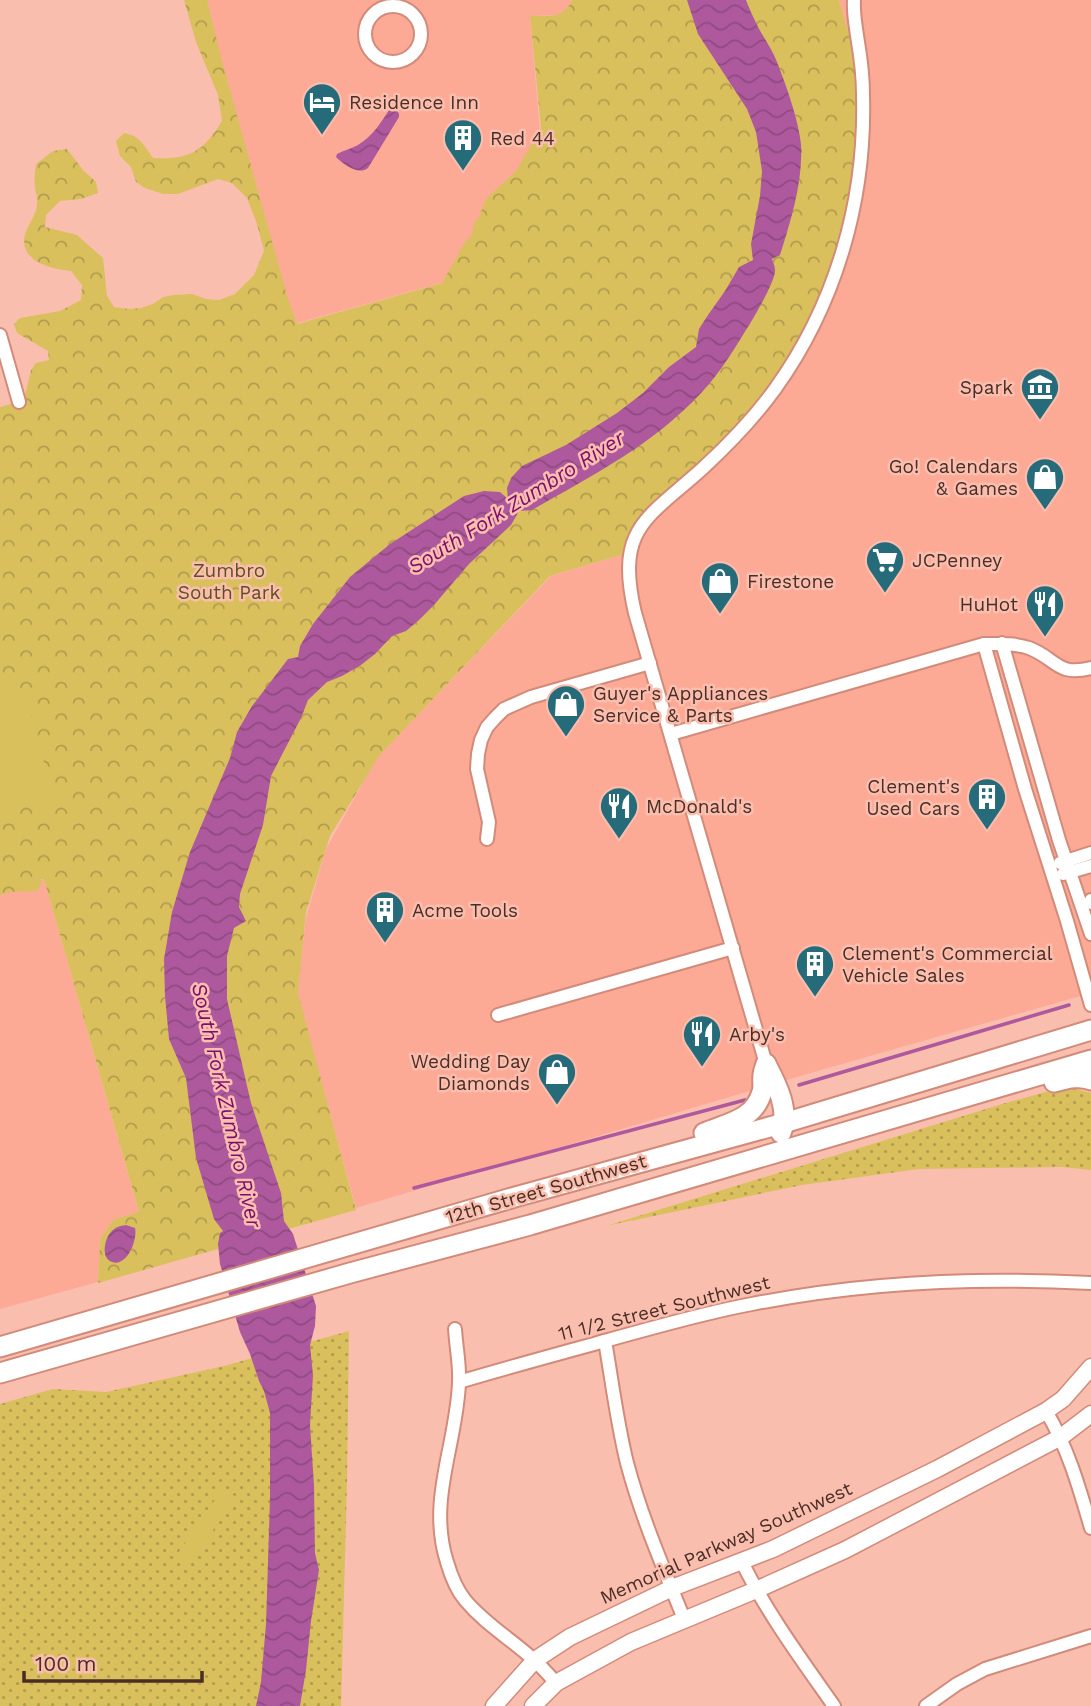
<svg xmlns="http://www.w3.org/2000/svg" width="1091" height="1706" font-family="'Work Sans',sans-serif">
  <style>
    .built { fill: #fcaa96 }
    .grass { fill: url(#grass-dots) }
    .forest { fill: url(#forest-crowns) }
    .garden { fill: #d9c05d }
    .water { fill: url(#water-waves) }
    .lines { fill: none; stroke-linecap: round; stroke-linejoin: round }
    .stream { stroke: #ae599e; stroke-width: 3.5 }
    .minor-casing { stroke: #d28b7a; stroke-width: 16 }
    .tertiary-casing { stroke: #d28b7a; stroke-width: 19 }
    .primary-casing { stroke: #d28b7a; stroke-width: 23 }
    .minor { stroke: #fff; stroke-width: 12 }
    .tertiary { stroke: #fff; stroke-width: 16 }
    .primary { stroke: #fff; stroke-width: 19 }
    .labels { text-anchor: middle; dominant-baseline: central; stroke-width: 5; stroke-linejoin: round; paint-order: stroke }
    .poi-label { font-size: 19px; fill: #4a2d25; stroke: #fabeaf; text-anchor: start }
    .park-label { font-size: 19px; fill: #5d5121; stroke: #fabeaf }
    .street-label { font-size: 19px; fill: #4a2d25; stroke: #fabeaf }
    .water-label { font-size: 21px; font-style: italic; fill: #7c0d6d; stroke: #fabeaf }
  </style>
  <defs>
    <pattern id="grass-dots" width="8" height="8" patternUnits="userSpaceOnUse" patternTransform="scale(1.75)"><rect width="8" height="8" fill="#d9c05d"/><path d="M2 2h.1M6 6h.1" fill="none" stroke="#b29c4d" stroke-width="1.8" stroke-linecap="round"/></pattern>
    <pattern id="forest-crowns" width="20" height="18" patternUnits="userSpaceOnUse" patternTransform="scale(1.75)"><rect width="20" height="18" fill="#d9c05d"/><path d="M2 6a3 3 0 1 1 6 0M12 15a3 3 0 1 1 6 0" fill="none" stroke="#b29c4d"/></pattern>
    <pattern id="water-waves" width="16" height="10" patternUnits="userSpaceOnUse" patternTransform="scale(1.75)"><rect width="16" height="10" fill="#ae599e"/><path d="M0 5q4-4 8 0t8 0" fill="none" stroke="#904a81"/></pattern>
  </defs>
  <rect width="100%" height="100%" fill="#fabeaf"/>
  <g class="built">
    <polygon points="195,0 572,0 565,12 559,15 530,16 542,154 448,281 287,326"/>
    <polygon points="839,0 1091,0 1091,993 807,1074 356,1208 297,993 306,918 326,849 376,759 551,576 631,552 863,84"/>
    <polygon points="44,879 139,1213 113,1220 100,1239 98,1282 0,1309 0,891"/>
  </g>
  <g class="grass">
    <polygon points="1060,1088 1073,1088 1091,1093 1091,1170 1062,1167 919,1169 802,1185 606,1226 1002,1104"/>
    <polygon points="349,1331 347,1482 341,1706 0,1706 0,1404 53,1389 106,1392 224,1366"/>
  </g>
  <path class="forest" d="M184,0h23l16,65 65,234 9,25 145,-41 23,-41 7,-7 2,-12 5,-6 7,-18 30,-28 25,-43 -11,-112c20,-1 32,4 42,-16h267l24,84 -1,76 -27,112 -61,118 -115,116 -28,46 -81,24 -171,180 -49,80 -24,76 -8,81 58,217 -258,73 2,-44 13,-19 26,-8 -95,-333h-3v7l-5,5 -26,1 -10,3v-488l24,-7 7,-30 5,-7 13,-3 -1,-9 -31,-18 -3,-9 6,-6 40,-7 21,-11 1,-15 -11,-14c-23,-2 -57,-12 -44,-42 4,-9 10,-16 10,-26 1,-6 -2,-11 -2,-17 -1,-7 0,-15 1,-22l17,-13 14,-2 16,21 13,12 2,11 -17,6 -21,2 -14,14 -1,12 32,8 26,23 4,38 7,11 15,2 12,-1 12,-4 10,-7 11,-2 18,-1 14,5 13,1 16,-6 19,-19 10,-24 -7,-27 -10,-26 -15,-15 -14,-4 -40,15h-15l-18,-6 -9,-6 -5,-15 -11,-11 -4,-15 8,-8c16,3 20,12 29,25 36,2 50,-6 69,-37l-4,-26 -22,-53z"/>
  <g class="garden">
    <polygon points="16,685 25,692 54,799 20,804 0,803 0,690"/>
    <polygon points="223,1488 236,1497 189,1565 176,1556"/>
  </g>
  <g class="water">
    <path d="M687,0h59c3,8 7,17 11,25 6,12 15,24 20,37 9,23 22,59 24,83 2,37 -10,75 -21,110l-8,4c1,4 3,7 3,11 1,9 -19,44 -24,52 -15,24 -30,50 -49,70 -49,53 -109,83 -170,118l-13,1 -8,14 -42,39 -35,41 -15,15 -13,11 -14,5 -17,18 -14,11 -19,11 -15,6 -19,18 -7,18 -30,58 -8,49 -23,69 -1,13 7,14 -12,7 -7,28v43l24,104 30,90 3,28 9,13 23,72 -1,20 -5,19 3,30 -3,50 4,60 1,68 4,17 -8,51 -5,49 -6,36h-44l5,-24 5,-58 4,-125v-86l-6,-22 -5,-10 -9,-27 -10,-22 -20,-68 -2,-20 2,-11 3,-2 -9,-12 -18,-61 -10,-80 -17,-39 -4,-43 -1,-37 8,-47 18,-60 40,-94 7,-26 15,-26 36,-47 10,-2 2,-11 13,-22 37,-47 40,-33 74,-48 20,-5 16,1 8,7 -1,-11 4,-10 11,-12 44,-21 51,-32 26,-20 26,-26 27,-20 3,-18 9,-14 17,-24 14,-24 14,-7 -2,-16 9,-48 2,-25 -6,-39 -9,-23 -49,-75z"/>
    <path d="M395,106l4,8v3l-31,51c-9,7 -22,-2 -30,-9l-2,-2 1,-3c7,-4 14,-5 21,-9 15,-9 24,-24 33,-38z"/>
    <path d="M126,1225l9,3c3,12 -9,42 -25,33 -9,-5 -5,-23 1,-29 4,-5 9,-6 15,-7z"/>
  </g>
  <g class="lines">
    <g class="stream">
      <polyline points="799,1085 1069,1005"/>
      <polyline points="414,1188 745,1100"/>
    </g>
    <g class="minor-casing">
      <g id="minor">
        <circle cx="393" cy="34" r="28"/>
        <polyline points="0,335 19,402"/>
        <polyline points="1002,643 1059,840 1091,934"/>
        <polyline points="984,644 1025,789 1067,921 1091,1005"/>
        <path d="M671,734l313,-90c15,0 31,-1 45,4 27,10 28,29 62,20"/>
        <polyline points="487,839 489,822 477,769 478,754 481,740 487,727 495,718 504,709 531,697 650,663"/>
        <polyline points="1060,863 1091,853"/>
        <polyline points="1063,874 1091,866"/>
        <polyline points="1091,900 1091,903"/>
        <polyline points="498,1015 733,948"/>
        <path d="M766,1064l-131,-451c-20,-86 12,-94 68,-145 26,-24 51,-50 72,-79 61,-85 91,-189 88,-294 0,-18 -2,-35 -5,-53 -2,-14 -5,-28 -4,-42"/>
        <path d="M455,1329c1,17 5,36 4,53 -2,62 -32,118 -12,180 4,14 9,27 18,38 20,24 46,39 69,60 8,7 15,15 22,23"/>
        <path d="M605,1341c7,40 12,82 22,122 14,53 36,104 57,156"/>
        <path d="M459,1382c50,-15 99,-28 149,-42 48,-13 95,-27 144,-36 111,-22 226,-27 339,-21"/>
        <path d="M1046,1411c22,37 33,76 45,117"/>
        <path d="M742,1562c25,51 59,97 92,144"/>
        <polyline points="926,1706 957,1684 985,1669 1091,1636"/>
      </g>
    </g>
    <g class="tertiary-casing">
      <g id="tertiary">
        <polyline points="494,1706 535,1660 570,1637 672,1588 773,1549 937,1469 1046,1411 1063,1399 1091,1367"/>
        <polyline points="533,1706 556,1683 631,1642 756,1590 845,1550 1061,1437 1091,1414"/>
      </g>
    </g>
    <g class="primary-casing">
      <g id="primary">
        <path d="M766,1064c11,21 24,46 15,69"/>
        <path d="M1054,1082c12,-3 25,-7 37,-2"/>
        <path d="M704,1133c24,-10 50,-13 58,-41 2,-6 0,-11 1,-17 0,-4 2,-7 3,-11"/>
        <polyline points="0,1347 515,1197 784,1123 1091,1030"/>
        <polyline points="0,1373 350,1273 530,1225 1091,1060"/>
      </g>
    </g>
    <use href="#minor" class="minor"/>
    <use href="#tertiary" class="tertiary"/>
    <use href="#primary" class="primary"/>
  </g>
  <defs>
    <g id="hotel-pin" transform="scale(2.0125)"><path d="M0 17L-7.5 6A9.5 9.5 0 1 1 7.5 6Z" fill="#256b7a" stroke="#fabeaf"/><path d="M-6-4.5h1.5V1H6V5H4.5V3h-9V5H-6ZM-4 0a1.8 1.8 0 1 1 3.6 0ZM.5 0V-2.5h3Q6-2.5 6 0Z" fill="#fff"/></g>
    <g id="building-pin" transform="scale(2.0125)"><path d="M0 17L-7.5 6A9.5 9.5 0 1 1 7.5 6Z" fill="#256b7a" stroke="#fabeaf"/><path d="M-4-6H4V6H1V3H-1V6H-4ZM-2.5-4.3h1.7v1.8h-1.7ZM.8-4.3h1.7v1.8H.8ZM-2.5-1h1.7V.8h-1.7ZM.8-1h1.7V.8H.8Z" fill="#fff"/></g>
    <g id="museum-pin" transform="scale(2.0125)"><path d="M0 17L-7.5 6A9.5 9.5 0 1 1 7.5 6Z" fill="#256b7a" stroke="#fabeaf"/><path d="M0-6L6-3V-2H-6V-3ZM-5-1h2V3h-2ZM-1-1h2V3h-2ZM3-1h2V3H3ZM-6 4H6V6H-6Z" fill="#fff"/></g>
    <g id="shop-pin" transform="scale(2.0125)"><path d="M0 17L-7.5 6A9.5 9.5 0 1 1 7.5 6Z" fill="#256b7a" stroke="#fabeaf"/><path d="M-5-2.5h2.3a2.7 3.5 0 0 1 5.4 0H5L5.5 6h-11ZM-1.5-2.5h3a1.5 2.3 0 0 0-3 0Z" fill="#fff"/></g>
    <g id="supermarket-pin" transform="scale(2.0125)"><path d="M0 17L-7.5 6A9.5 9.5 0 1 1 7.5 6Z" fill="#256b7a" stroke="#fabeaf"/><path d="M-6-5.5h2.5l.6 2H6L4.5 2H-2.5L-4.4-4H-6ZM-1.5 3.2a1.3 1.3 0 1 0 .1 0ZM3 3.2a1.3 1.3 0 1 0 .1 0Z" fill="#fff"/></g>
    <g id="restaurant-pin" transform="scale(2.0125)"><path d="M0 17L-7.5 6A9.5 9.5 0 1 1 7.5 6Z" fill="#256b7a" stroke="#fabeaf"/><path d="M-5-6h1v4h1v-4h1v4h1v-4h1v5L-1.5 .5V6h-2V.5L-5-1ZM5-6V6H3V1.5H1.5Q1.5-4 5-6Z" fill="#fff"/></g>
  </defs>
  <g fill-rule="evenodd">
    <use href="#hotel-pin" x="322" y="102"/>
    <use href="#building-pin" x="463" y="138"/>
    <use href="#museum-pin" x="1040" y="387"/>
    <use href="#shop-pin" x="1045" y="477"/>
    <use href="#supermarket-pin" x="885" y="560"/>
    <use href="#shop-pin" x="720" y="581"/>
    <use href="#restaurant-pin" x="1045" y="604"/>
    <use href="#shop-pin" x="566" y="704"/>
    <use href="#building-pin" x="987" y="797"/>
    <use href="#restaurant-pin" x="619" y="806"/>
    <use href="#building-pin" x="385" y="910"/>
    <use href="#building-pin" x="815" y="964"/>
    <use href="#restaurant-pin" x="702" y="1034"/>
    <use href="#shop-pin" x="557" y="1072"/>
  </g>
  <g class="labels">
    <g class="poi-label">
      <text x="349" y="102">Residence Inn</text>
      <text x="490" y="138">Red 44</text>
      <text x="1013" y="387" text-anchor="end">Spark</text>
      <text x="1018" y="466" text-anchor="end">Go! Calendars<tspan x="1018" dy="22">&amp; Games</tspan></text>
      <text x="912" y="560">JCPenney</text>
      <text x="747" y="581">Firestone</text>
      <text x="1018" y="604" text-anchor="end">HuHot</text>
      <text x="593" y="693">Guyer's Appliances<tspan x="593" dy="22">Service &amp; Parts</tspan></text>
      <text x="960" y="786" text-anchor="end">Clement's<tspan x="960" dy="22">Used Cars</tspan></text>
      <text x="646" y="806">McDonald's</text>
      <text x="412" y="910">Acme Tools</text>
      <text x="842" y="953">Clement's Commercial<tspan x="842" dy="22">Vehicle Sales</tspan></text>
      <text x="729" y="1034">Arby's</text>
      <text x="530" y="1061" text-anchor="end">Wedding Day<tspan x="530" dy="22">Diamonds</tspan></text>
    </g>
    <g class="park-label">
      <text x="229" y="570">Zumbro<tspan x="229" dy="22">South Park</tspan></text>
    </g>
    <g class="street-label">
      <text transform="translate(546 1189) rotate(-16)">12th Street Southwest</text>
      <text transform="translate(664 1308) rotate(-14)">11 1/2 Street Southwest</text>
      <text transform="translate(726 1543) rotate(-24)">Memorial Parkway Southwest</text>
    </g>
    <g class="water-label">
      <text transform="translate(516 502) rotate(-32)">South Fork Zumbro River</text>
      <text transform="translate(227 1105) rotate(77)">South Fork Zumbro River</text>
    </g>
  </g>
  <path d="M24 1671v10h178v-10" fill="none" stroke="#4a2d25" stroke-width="3.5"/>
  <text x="35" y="1671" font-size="21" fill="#4a2d25" stroke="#fabeaf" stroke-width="5" paint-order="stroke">100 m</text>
</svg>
